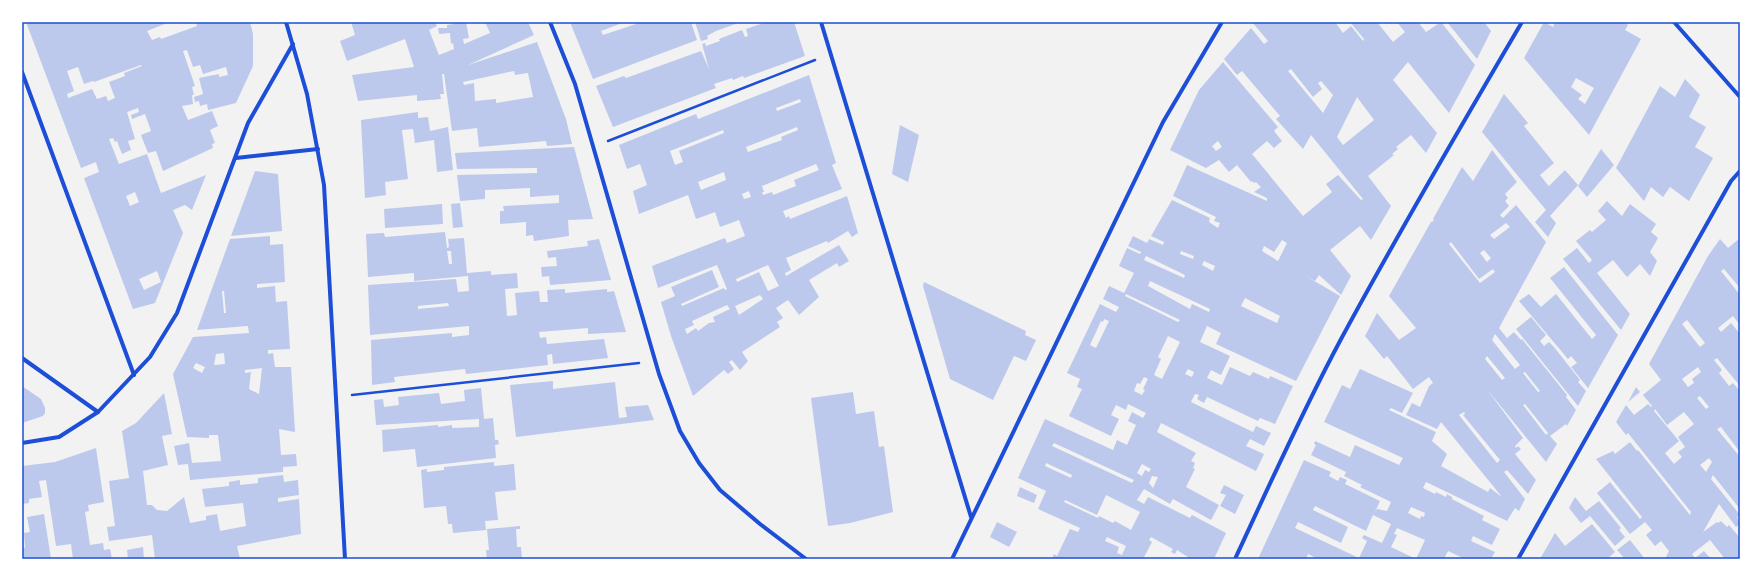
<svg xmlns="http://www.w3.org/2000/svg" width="1762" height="581" font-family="'Archivo Narrow',sans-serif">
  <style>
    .building { fill: #bdc9ec; fill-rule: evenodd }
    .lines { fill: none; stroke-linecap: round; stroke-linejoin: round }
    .path { stroke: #1d4ed8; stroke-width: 2.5 }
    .minor { stroke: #1d4ed8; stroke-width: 4 }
    .neatline { fill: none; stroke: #1d4ed8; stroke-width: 1.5 }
  </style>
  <rect width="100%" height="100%" fill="#f2f2f2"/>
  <g class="building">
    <path d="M26,22h144l-23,9 5,9 8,-3 1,2 36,-13 -1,-4h54l3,12v32l-17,37 -28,7 -1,-6 -7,2 -1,-5 -4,1 -1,-5 9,-3 -4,-16 20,-4v3l9,-2 -2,-8 -23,7 -3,-9 -7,2 -6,-17 -4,1 12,35 -3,1 2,8h-2l1,9 -11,2 6,14 24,-9 6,15 -8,4 5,13 -3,1 1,4 -50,23 -7,-20 -8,2 -7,-18 10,-4 -6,-17 -13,5 -1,-4 8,-3 -1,-4 -11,4 8,27 -7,2 3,9 -9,4 -5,-13 -2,1 -2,-4 -4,1 10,25 28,-10 14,39 45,-18 -14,35 -7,-5 -12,5 10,23 -28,70 -22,6 -49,-131 15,-6 -3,-10 -15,6zM141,65l1,1 -18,7 1,3 -16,6 6,16 -7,3 -2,-5 -9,3 -5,-10 -24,9 -1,-4 7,-3 -7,-20 11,-4 6,17 9,-3 1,1zM135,192l4,10 -9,4 -4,-10zM157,271l4,11 -17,8 -5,-11z"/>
    <path d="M351,22h84l2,4 -8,4 10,25 15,-6 -1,-6 -2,1 -1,-11 -11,1 -1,-6h9v-3l7,-1v-2h12l3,16 -6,1 1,5 26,-11 -5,-11h43l6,13 -66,30 69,-23 29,77 6,25 -25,2 -1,-5 -67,6 -2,-19 -25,3 -8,-57h-2l2,20h-4l1,5 -24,2v-6l-59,6 -6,-26 62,-8 -9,-28 -58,22 -7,-20 15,-6zM514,71l1,4 13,-2 5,24 -37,6v-4l-21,2 -1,-18 -10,2 -1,-3z"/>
    <polygon points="570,22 625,22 601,31 603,35 636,24 635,22 691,22 697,40 593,79"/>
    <polygon points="695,22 741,22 716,31 707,36 708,39 701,41"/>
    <polygon points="766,22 794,22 805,56 744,78 743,76 733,80 732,78 714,84 716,88 613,127 596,86 624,76 626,78 701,51 709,69 702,44 705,43 706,46 720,41 719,39 742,30 745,37 748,36 746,29"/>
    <path d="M1252,22h83l8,11 8,-7 12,15 1,-2 -14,-17h27l16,20 12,-10 -8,-10h21l8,10 15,-10 34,43 -26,48 -41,-51 -15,18 44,53 -11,20 -15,-18 -15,12 2,2 -6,5 2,1 -26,21 23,30 -20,34 -11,-14 -30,24 21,26 -10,19 -22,-20 -4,6 -11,-6 36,21 -44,85 -80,-37 5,-11 -14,-7 -7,16 30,14 -9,19 -10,-5 -4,8 15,7 8,-18 20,9 3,-4 16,7 1,-3 23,10 -18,38 -15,-6 -2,3 -51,-24 -3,6 -7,-4 2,-4 -4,-1 -4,8 62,30 3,-6 15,7 -7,13 -14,-7 -4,7 18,8 -8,17 -95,-48 -4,9 39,21 -5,8 4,2 -2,5 2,1 -9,18 33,18 -8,15 -38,-21 -3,5 -26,-15 -7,11 7,4 4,-7 42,21 2,-3 34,18 -12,26h-23l-14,-9 -2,4 -4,-2 2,-3 -22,-12 -2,3 3,2 -9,17h-91l2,-5 3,2 13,-27 8,3 2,-4 -42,-19 8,-18 -28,-13 27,-59 68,31 4,-10 10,5 9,-20 -8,-4 4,-9 11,6 3,-5 -18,-9 -2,6 -10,-5 -5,10 8,4 -8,17 -42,-20 13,-27 -5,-2 3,-8 -13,-6 33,-69 16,8 3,-5 -16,-8 6,-13 15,7 10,-20 -15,-7 8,-18 13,6 1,-2 -13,-6 5,-10 14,7 2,-4 14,6 1,-3 -13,-6 21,-36 38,18 -1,4 9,6 2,-5 -6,-2 2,-4 -43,-21 14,-31 80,36v-3l-13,-6 7,-5 -5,-5 -2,1 -2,-2 -1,1 -14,-17 -8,7 -10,-12 -13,8 -36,-18 29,-60 24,-28 55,65 -4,4 8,10 -8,7 -7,-7 -15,13 51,62 29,-24 -6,-8 12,-9 23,25 2,-1 -52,-64 -8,14 -27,-30 4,-3 -38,-45 -5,4 -13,-16 27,-31 13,16 4,-3zM1291,69l22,28 9,-8 -4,-6 3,-2 12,14 -10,18 -35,-42zM1357,97l17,23 -31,25 -6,-8zM1218,141l4,6 -6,4 -4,-5zM1282,240l5,3 -9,18 -16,-10 2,-5 10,6zM1181,251l13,5 -1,3 -13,-5zM1146,256l39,19 -1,3 -40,-18zM1204,261l11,5 -2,5 -11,-6zM1150,281l60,28 -1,3 -17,-8 -2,5 -42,-23zM1126,294l54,26 -2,2 -53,-26zM1245,298l35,18 -3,7 -36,-17zM1104,319l5,2 -13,27 -6,-3 11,-24 2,1zM1168,336l12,6 -18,37 -8,-4 7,-16 -3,-2zM1188,369l6,3 -2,5 -7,-3zM1144,377l4,2 -5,10 2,1 -3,5 -8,-4 3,-8 3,1zM1054,443l80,37 -2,3 -80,-37zM1046,463l26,12 -1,3 -26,-12zM1142,464l9,5 -2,3 -4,-2 -3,6 -5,-3zM1152,476l6,1 -5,11 -4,-5zM1106,495l34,17 -9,18 -16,-9 -2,2 -14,-7 -1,2 -34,-16 1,-2 32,15zM1107,537l19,9 -4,9 -5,-2 2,-6 -14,-6z"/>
    <polygon points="1447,22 1484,22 1491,31 1477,59"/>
    <path d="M1544,22l9,5 2,-5h69l4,3 -3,5 16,9 -52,96 -65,-77zM1576,78l18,10 -9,16 -7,-5 4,-4 -11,-8z"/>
    <path d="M809,75l27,88 -4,2 10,24 -59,22 3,7 3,-2 1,3 57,-23 11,37 -6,4 -4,-6 -20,12 -1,-2 -41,17 5,12 -6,3 1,3 53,-31 10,16 -10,6 -2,-4 -28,17 10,17 -20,18 -11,-15 -12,8 7,10 -6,4 3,5 -38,25 6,9 -8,9 -8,-10 -3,2 5,7 -6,5 -4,-4 -31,26 -22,-60 -10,-34 14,-6 -4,-9 41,-17 7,17 -38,17 1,2 42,-18 1,2 2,-1 -10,-24 -59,23 -6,-22 73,-28 2,5 18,-7 -6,-16 -19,7 -5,-15 -19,7 -8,-24 -49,19 -6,-23 14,-6 -7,-21 -13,5 -8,-24 77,-31 2,5zM800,99l1,3 -24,9 -1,-3zM797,127l1,3 -17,7 1,3 -34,12 -2,-5zM723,130l1,3 -45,18 4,11 -8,3 -5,-14zM816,164l3,6 -25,10 2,6 -23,9 -1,-3 -9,3 -1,-3h2l-2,-6zM724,172l2,8 -25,10 -3,-8zM749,191l2,6 -7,2 -2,-5zM768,265l11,21 -11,5 -9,-19 -22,10 -1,-3zM760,295l3,4 -24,16 -4,-9zM727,305l3,4 -17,8 2,5 -6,1 -11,8 -2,-3 -9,6 -2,-5 9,-4 -2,-4z"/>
    <polygon points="1685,79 1700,95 1689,117 1706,127 1695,147 1713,158 1689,201 1670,187 1663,197 1651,187 1644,201 1616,168 1660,86 1675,97"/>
    <polygon points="1504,94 1528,123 1524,126 1554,163 1540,175 1547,184 1549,186 1565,170 1578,185 1550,216 1556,223 1548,237 1535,222 1546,210 1482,132"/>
    <polygon points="418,112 418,118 428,117 430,131 448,127 453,170 437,172 434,140 415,143 413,129 402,130 408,179 385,182 386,195 365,198 361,120"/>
    <polygon points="900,125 919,135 908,182 892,174"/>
    <polygon points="574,147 593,219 568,220 569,236 534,241 533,235 526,236 526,222 500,224 500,211 504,211 503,206 559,203 559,195 530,197 530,188 485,190 485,199 460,201 457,175 537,173 537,168 457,169 455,153"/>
    <polygon points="1601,149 1614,165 1587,197 1578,186"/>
    <path d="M1492,150l25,32 -12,12 3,4 -3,3 4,5 -9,9 3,3 13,-13 30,37 -47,86 8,10 7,-6 7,8 1,-1 45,56 -1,2 10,13 -9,16 -1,-2 -16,12 7,8 -11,18 -60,-74 37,50 -8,8 1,2 2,-2 3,3 -6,5 21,26 -8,14 -21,-24 -3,2 21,27 -6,12 -4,-3 -8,13 -81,-39 -3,6 12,6 1,-2 10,5 1,-3 5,3v2l32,17 -2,4 18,9 -8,16 -19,-9 -2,5 24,11 -4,7h-26l-17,-8 -4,8h-126l-10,-5 -2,5h-48l46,-99 27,12 -2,4 9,5 2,-4 7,3 -2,4 35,17 -5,11 2,-3 10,2 4,-9 -31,-15 2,-2 -18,-9 2,-4 -35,-17 5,-10 -2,-1 1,-3 35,16 5,-12 44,20 4,-7 -79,-36 18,-37 8,4 10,-20 53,24 -11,20 -11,-5 -2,2 47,22 -4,9 15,13 -6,12 47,26 2,-4 12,9 -61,-75 -4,7 -31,-14 6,-12 8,4 9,-21 4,-3 -4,-6 -16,12 -26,-33 -3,3 -19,-23 12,-23 22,27 17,-12 -27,-32 42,-74 3,-1 -1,-2 29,-52 11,14zM1506,223l4,4 -16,12 -4,-4zM1451,242l28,37 14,-10 2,3 -15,11 -31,-39zM1484,250l7,8 -4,4 -7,-9zM1495,334l25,31 -5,4 -23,-29zM1487,356l18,22 -3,2 -17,-21zM1525,372l15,19 -2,1 -15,-19zM1525,404l23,29 -2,2 -23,-30zM1464,412l1,2 -2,1 37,45 -3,3 -38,-48zM1315,506l51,25 7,-16 18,9 -9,19 -18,-8 -2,3 5,3 -8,17 -64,-30 3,-6 43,21 7,-16 -35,-17zM1411,507l14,6 -1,4 -3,-1 -1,3 -12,-6zM1397,528l28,12 -9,19 -25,-12 6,-12 -3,-1z"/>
    <polygon points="255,171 278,174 282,231 231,236"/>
    <polygon points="1607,201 1622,216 1630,204 1656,224 1651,232 1658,238 1650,252 1657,261 1650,276 1640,264 1627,277 1613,260 1597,273 1630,314 1621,330 1563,259 1577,248 1589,263 1592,260 1576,241 1590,230 1592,232 1606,220 1598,211"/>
    <polygon points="460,203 463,227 453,228 451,204"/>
    <polygon points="442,204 443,224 385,228 384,209"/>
    <path d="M445,232l2,16 2,-1 -1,-8 16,-1 3,35 24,-2v4l26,-2 1,15 -13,1 2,27 10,-1 -2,-22 24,-2 1,11h8l-1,-12 18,-1v4l42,-4v3l7,-1 12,41 -38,2v-6l-49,4 1,6 6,-1 1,7 57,-5 4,19 -55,6 -1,-10 -5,1 1,10 -82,9 -1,-5 -71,8 1,5 -23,3 -1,-45 81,-7v4l17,-2v-9l-99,9 -2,-50 88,-6 2,13 11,-1 -1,-15 -54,5v-8l-46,4 -2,-43 18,-1 1,4zM447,251h4l1,13h-3zM448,303l1,3 -31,3v-3z"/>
    <path d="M270,236v9l13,-1 2,38 -28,2v4l18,-2 1,16 11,-1 3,48 -22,1v4l5,-1 2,14h16l4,65 -16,-3 2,26 15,-1 1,12 -14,1v5l-93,8 -2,-16 -10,1 -4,-19 15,-3 3,20 29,-2 -3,-26h-9v3l-22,-1 -14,-63 20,-37 56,-4 -1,-7 -51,4 33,-91zM222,291h2l2,22h-2zM224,353l1,11 -11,1 2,-11zM196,363l9,4 -3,6 -9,-5zM262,368l-3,26 -10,-5 2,-17 -6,1v-3z"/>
    <path d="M1740,238v50l-16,-19 -3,2 19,24v30l-7,-9 -15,12 3,4 10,-9 9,11v52l-23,-28 -3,2 8,10 -3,3 10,13 4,-3 7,8v61l-19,-25 -4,2 23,28v52l-27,-34 -2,4 29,36 -3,2 3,7 -4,3 -17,-23 -16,28 14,-10 1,1 3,-2 6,6 2,-2 11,13v21h-15l-15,-19 -18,14 3,4 9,-7 7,8h-46l4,-8 -8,-10 -6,5 -9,-11 6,-5 -7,-8 -15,12 -33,-41 13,-11 30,37 2,-2 -46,-58 17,-8 2,3 15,-12 7,9 1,-1 52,65 1,-3 -63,-79 -2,2 -10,-13 10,-17 8,10 14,-11 3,3 1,-1 -9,-11 18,-15 -12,-16 59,-108 12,-17 8,9zM1687,320l18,23 -5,4 -18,-23zM1698,367l3,5 -9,7 2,4 -6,4 -6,-8zM1700,396l9,11 -3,2 -9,-11zM1655,409l12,16 17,-13 10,12 -16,13 7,10 -7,5 4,5 -8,7 -9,-11 14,-12 -25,-30zM1709,458l3,4 -6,10 -6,-7z"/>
    <polygon points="599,239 611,280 550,285 549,276 542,277 541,267 557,266 556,257 548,258 547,251 588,246 587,241"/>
    <polygon points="1564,267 1618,335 1588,388 1571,367 1577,363 1571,356 1568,359 1519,301 1529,294 1541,307 1556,294 1592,339 1596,335 1550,278"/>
    <polygon points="924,282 1026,331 1025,335 1036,340 1026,361 1014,356 993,400 950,379 923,286"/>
    <polygon points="1531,317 1546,335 1540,341 1544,346 1549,342 1554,347 1580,380 1578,382 1586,391 1578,406 1516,329"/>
    <polygon points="553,381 553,389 615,382 619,418 627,417 625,407 648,405 654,420 516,437 510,385"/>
    <polygon points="22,386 41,399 45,408 45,413 43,416 22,423"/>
    <polygon points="1636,387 1640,392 1628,402"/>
    <polygon points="481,388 484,419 493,418 495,440 498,440 499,444 495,445 496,458 417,467 415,449 383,452 382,430 438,425 438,427 452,425 452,428 479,427 479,419 376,425 374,400 383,399 384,407 399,405 398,397 439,393 441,404 465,401 464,390"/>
    <polygon points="853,392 856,414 874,411 879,447 884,446 893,512 850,523 828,526 811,398"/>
    <polygon points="164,393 172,434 162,436 168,465 143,471 147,505 152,505 157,510 167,511 184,497 190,523 206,520 206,516 217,514 220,531 246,526 243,503 205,507 202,489 229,486 229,482 240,480 240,485 258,483 258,478 283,475 284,482 298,480 299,495 278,498 278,502 299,499 301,534 237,546 240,559 155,559 152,535 109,541 107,527 115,526 109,481 129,478 122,431 136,423"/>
    <polygon points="96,448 104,502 88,505 89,511 85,512 90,545 103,543 104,550 110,549 112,559 73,559 71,544 56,546 46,480 39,481 42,497 29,499 29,503 22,504 22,466 55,462"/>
    <polygon points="494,462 494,466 514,464 516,490 495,492 498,520 485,521 486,530 453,533 452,524 448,524 446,506 424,508 421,470 427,469 427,472 444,470 444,467"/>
    <polygon points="1224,485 1244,495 1235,514 1220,506 1226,495 1220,493"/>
    <polygon points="1020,487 1037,495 1034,503 1017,496"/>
    <polygon points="1575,497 1586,511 1599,501 1621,528 1619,530 1625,537 1615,546 1590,516 1581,523 1569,508"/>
    <polygon points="44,514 51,559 22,559 22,548 25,548 24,533 30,532 27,517"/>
    <polygon points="997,522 1017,532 1009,547 990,537"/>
    <polygon points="1592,524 1615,552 1607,559 1540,559 1555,533 1565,546"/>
    <polygon points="520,526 520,529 516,529 517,547 521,547 522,559 487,559 486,550 489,550 487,529"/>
    <polygon points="1630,540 1645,559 1625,559 1617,550"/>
    <polygon points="143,547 144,559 128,559 127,550"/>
  </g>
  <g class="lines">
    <g class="path">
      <polyline points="608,141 815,60"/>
      <polyline points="352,395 639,363"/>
    </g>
    <g class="minor">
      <polyline points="286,22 307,94 324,185 345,559"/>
      <polyline points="550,22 575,84 659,374 680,431 699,463 720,490 760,524 806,559"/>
      <polyline points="821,22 971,517"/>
      <polyline points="1674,22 1740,97"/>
      <polyline points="22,72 134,375"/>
      <polyline points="236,158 318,149"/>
      <polyline points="22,358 98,412"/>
      <polyline points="22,443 59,437 98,412 150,357 177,313 248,123 293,44"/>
      <polyline points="952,559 1163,122 1222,22"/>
      <path d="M1235,559c34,-73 67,-147 105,-218 58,-108 120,-213 182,-319"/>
      <polyline points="1518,559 1731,181 1740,171"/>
    </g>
  </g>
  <rect width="1762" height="581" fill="none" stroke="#ffffff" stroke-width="46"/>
  <rect x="23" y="23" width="1716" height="535" class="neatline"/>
</svg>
